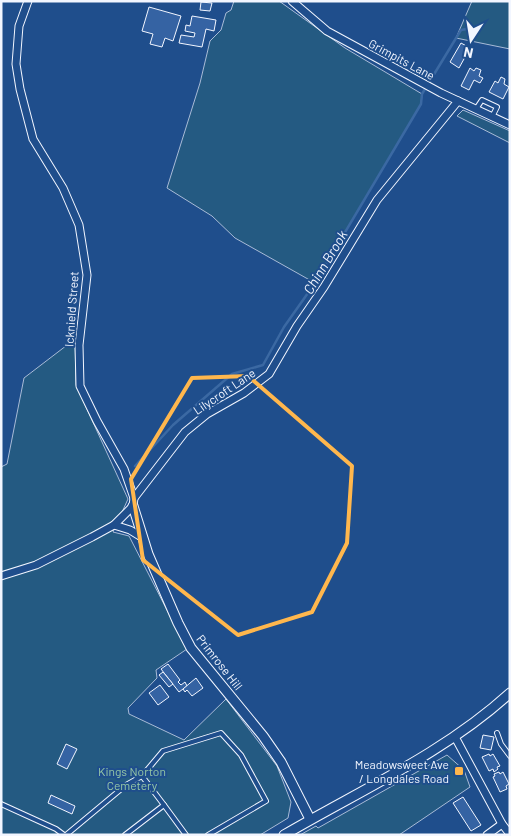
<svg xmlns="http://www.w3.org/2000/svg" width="511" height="836" font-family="Barlow,sans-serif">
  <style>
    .green { fill: #245a82; stroke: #a8bbd7 }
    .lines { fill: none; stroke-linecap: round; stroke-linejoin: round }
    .stream { stroke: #3b69a3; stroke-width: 2.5 }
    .building { fill: #3563a3; stroke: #f2f6ff }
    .service-casing { stroke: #f2f6ff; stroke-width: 6 }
    .minor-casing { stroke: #f2f6ff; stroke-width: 9 }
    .tertiary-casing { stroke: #f2f6ff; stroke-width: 11 }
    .service { stroke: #1f4e8c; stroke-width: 4 }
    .minor { stroke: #1f4e8c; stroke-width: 7 }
    .tertiary { stroke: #1f4e8c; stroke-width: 9 }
    .marked { fill: none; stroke: #ffb74d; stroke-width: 4; stroke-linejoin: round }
    .poi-dot { fill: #ffb74d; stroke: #1f4e8c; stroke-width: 2 }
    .labels { text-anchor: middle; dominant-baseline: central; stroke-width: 4; stroke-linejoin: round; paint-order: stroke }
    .street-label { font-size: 12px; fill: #f2f6ff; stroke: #1f4e8c }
    .poi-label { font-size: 12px; fill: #f2f6ff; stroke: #1f4e8c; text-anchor: end }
    .park-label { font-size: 12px; fill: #97c8a6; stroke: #1f4e8c }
    .water-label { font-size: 14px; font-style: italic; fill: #f2f6ff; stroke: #1f4e8c }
  </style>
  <rect width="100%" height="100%" fill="#1f4e8c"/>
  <g class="green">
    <polygon points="234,1 279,1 345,48 422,94 421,104 315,283 235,238 212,216 167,188 200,83 210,41 221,30 226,13 231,10"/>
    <polygon points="472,1 510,1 510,49 456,38"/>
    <polygon points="463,110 510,131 510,143 457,116"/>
    <polygon points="75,339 76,385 128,499 113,532 129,536 187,649 156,670 157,678 128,708 129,714 184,740 226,699 277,766 291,802 288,818 260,835 1,835 1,467 7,464 24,378"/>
    <polygon points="447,755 464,770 470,787 399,835 300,835 316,826 318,828"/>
  </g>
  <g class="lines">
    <polyline class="stream" points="135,466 173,425 232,374 263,365 284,327 315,283 421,104 422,94 461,30 478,27"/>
  </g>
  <g class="building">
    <polygon points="201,2 212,3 210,11 200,10"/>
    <polygon points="149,7 181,16 173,41 165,38 162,47 150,44 153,34 142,31"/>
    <polygon points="192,16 216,20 214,31 206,29 202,47 179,43 181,35 194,37 195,33 185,31 186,25 190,26"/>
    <polygon points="461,43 470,48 459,68 450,62"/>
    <polygon points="470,68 474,71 476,68 481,70 479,76 483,78 480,83 474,80 469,90 461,86"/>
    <polygon points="501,77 505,79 504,84 509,87 503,99 489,92 495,81 498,83"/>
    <polygon points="168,664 180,680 178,682 181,685 185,682 187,686 179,692 161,669"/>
    <polygon points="163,672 173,684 169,687 159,675"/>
    <polygon points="196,678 203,688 192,696 187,690 185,692 183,689"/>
    <polygon points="160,685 169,697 158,705 149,693"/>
    <polygon points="483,735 494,737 491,750 480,748"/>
    <polygon points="66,744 77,749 67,769 57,764"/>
    <polygon points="489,754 490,756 493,754 500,766 497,767 498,769 494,772 493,769 489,771 482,757"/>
    <polygon points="499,772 500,774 503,772 509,784 506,786 507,789 500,792 493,777 495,776 494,774"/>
    <polygon points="51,795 75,806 72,814 48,803"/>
    <polygon points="463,797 481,825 471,831 453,803"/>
  </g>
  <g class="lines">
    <g class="service-casing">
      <g id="service">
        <polyline points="476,109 482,100 497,107 492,117"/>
        <polyline points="497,733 501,744 510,756"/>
        <polyline points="1,804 56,829 64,835"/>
        <polyline points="164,805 186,835"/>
        <polyline points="66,835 126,785 142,776 163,751 221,733 241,755 266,801 208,835"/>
        <polyline points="125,835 164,805 142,776"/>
      </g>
    </g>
    <g class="minor-casing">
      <g id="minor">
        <polyline points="292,1 327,31 441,93 510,125"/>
        <polyline points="134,498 185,432 207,414 244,393 269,374 297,326 324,287 377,200 458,101"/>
        <polyline points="114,525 130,530 143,538"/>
        <polyline points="1,576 36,565 92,537 114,525 133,506 134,498 124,469 97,421 80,386 79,345 87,275 79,225 63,188 33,139 20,89 16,64 19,26 28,1"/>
        <polyline points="455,737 502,824 510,834"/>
        <polyline points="487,835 502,824"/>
      </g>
    </g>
    <g class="tertiary-casing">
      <g id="tertiary">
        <polyline points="133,506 148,554 178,623 191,648 263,736 281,762 310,819"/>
        <path d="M284,835c77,-45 160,-82 226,-142"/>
      </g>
    </g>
    <use href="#service" class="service"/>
    <use href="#minor" class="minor"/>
    <use href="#tertiary" class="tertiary"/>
  </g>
  <path class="marked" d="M248,376l104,90 -5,77 -35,69 -74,23 -95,-75 -12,-81 61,-101z"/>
  <rect class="poi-dot" x="454" y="766" width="10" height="10" rx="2.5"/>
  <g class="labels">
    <g class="street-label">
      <text transform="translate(402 59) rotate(28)">Grimpits Lane</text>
      <text transform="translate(71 309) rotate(-86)">Icknield Street</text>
      <text transform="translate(224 391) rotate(-34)">Lilycroft Lane</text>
      <text transform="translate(220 662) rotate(52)">Primrose Hill</text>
    </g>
    <g class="poi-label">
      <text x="449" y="764">Meadowsweet Ave<tspan x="449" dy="14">/ Longdales Road</tspan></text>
    </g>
    <g class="park-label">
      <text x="132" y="771">Kings Norton<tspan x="132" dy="14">Cemetery</tspan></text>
    </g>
    <g class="water-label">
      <text transform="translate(325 262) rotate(-59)">Chinn Brook</text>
    </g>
  </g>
  <rect width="511" height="836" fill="none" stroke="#f2f6ff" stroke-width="5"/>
  <g transform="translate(471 40) rotate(192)" stroke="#1f4e8c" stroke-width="4" paint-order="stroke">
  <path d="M0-4L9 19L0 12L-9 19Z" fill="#f2f6ff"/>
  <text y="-8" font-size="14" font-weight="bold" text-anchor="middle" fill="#f2f6ff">N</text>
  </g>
</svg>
